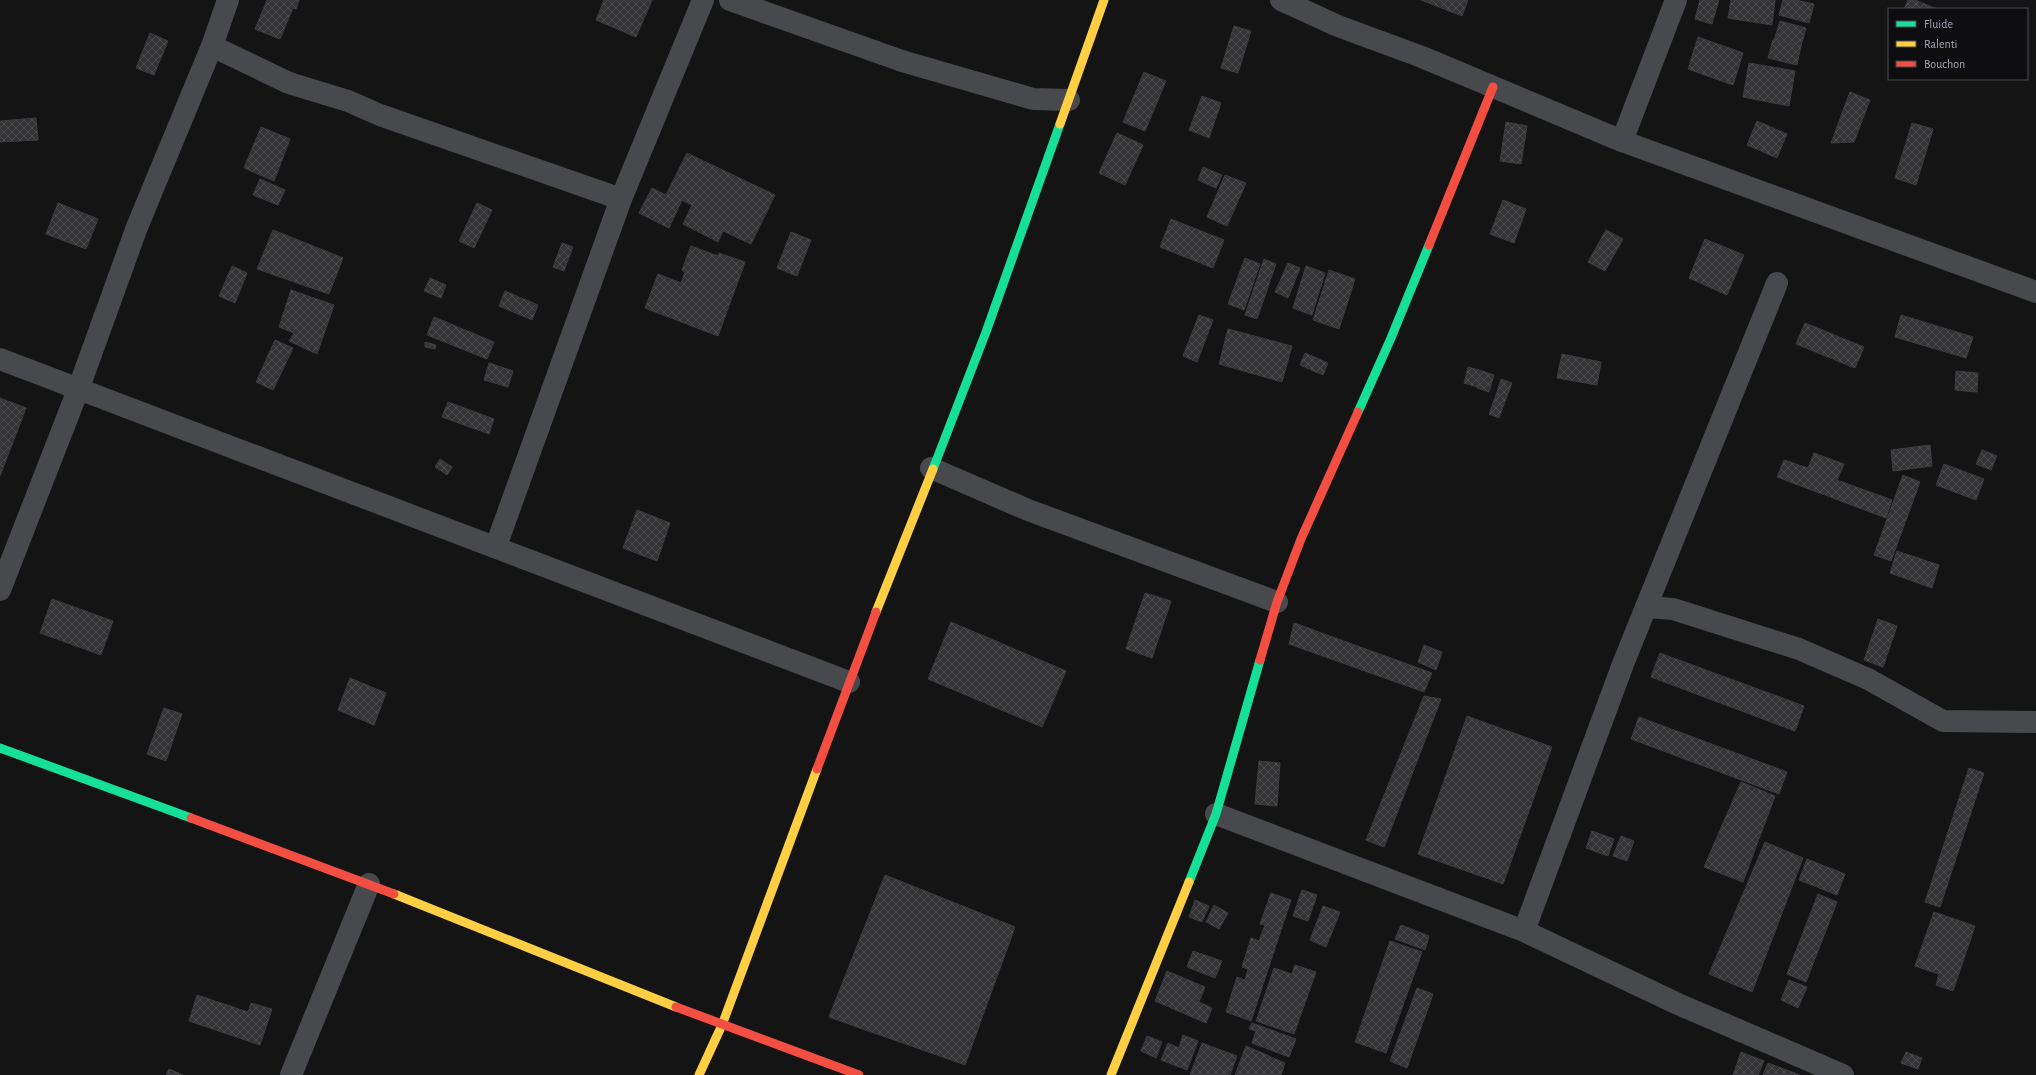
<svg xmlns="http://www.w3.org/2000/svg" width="2036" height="1075" font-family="'Alegreya Sans',sans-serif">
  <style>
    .building { fill: url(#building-cross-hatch); stroke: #3d3d40 }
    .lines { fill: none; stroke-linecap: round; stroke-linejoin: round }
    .street { stroke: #48494d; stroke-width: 22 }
    .fast { stroke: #16e098; stroke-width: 9 }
    .slow { stroke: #ffcf43; stroke-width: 9 }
    .jam { stroke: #f24e42; stroke-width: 9 }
  </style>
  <defs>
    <pattern id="building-cross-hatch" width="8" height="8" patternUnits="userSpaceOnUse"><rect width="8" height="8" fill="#333335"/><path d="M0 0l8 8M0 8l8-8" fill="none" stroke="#4e4e50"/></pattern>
  </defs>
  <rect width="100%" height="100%" fill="#141414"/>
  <g class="building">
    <polygon points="267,0 299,0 296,9 293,8 280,39 255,29"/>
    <polygon points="604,0 652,0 636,37 596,20"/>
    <polygon points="1421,0 1468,0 1462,16"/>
    <polygon points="1700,0 1719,0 1712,24 1695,19"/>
    <polygon points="1731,0 1775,0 1772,25 1728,18"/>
    <polygon points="1783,0 1796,0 1814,4 1809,23 1779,15"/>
    <polygon points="1908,0 1915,0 1937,9 1904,9"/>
    <polygon points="1780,21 1806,28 1801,46 1774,40"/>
    <polygon points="1234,26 1251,31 1238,73 1221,68"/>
    <polygon points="150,33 168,41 154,75 136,68"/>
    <polygon points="1698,37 1743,53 1733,85 1688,69"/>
    <polygon points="1773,40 1801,46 1797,65 1768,58"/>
    <polygon points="1749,63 1795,71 1789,106 1743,97"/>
    <polygon points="1144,72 1166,81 1145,131 1123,122"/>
    <polygon points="1850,92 1870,100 1854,142 1831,143"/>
    <polygon points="1202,96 1221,103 1209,138 1189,130"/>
    <polygon points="36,118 38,140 0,142 0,121"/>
    <polygon points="1757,121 1787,134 1777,158 1747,145"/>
    <polygon points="1506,122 1527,126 1521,164 1500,161"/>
    <polygon points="1912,123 1933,129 1916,185 1895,178"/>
    <polygon points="261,127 290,139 274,181 244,168"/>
    <polygon points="1117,133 1143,145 1125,185 1099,173"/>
    <polygon points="687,153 775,195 751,244 723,231 718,242 683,224 692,205 682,200 669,228 639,213 652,188 666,195"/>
    <polygon points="1203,167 1222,175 1216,188 1198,180"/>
    <polygon points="1225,175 1246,183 1227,226 1207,217"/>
    <polygon points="260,179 285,190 278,205 253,195"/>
    <polygon points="1503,200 1526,209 1514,243 1490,234"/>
    <polygon points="58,203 98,219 86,249 46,234"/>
    <polygon points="477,203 492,210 474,248 459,241"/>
    <polygon points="1171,219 1224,240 1213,268 1160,247"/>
    <polygon points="273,230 343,258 329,294 257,269"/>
    <polygon points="1606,230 1623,239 1605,271 1588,262"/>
    <polygon points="791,232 811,240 797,276 777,268"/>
    <polygon points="1705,239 1744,255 1727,295 1689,278"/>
    <polygon points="562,243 573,247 564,271 553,267"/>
    <polygon points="691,246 718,256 719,253 745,262 718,336 645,308 658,274 681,283 685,272 682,270"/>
    <polygon points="1245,258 1260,264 1244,310 1228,304"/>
    <polygon points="1264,259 1276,264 1257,319 1245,315"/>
    <polygon points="1288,263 1300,268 1288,298 1275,292"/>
    <polygon points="232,266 247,273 235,303 219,296"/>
    <polygon points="1306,266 1325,273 1312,315 1293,308"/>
    <polygon points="1329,270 1355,279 1339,329 1313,320"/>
    <polygon points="430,278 446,285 441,298 424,291"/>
    <polygon points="291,290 334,305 317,354 289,341 294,333 279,327"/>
    <polygon points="505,291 538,305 532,320 499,306"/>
    <polygon points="1199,315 1213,320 1197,362 1183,356"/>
    <polygon points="1901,315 1973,337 1966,358 1895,337"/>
    <polygon points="434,317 494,342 487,359 427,335"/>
    <polygon points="1805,323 1864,347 1855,368 1796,344"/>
    <polygon points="1228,329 1292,346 1282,382 1219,364"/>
    <polygon points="275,340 293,348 273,390 256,382"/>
    <polygon points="425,342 436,345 435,349 425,347"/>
    <polygon points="1305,353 1328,363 1323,375 1300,365"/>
    <polygon points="1562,354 1601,362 1597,385 1557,378"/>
    <polygon points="489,363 513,371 508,387 484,380"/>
    <polygon points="1468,367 1482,371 1477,387 1464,383"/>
    <polygon points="1482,371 1494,375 1489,392 1477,388"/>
    <polygon points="1956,371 1978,373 1977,392 1955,390"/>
    <polygon points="1501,379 1512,383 1506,399 1496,395"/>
    <polygon points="1496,395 1506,399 1499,418 1489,414"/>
    <polygon points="0,398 26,408 0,476"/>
    <polygon points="448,402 494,419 489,434 442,417"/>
    <polygon points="1930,445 1932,466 1893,471 1891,450"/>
    <polygon points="1982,450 1997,456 1991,470 1976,464"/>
    <polygon points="1814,453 1844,464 1837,480 1892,500 1886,518 1777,477 1784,460 1808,468"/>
    <polygon points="440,459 452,467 447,475 435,467"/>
    <polygon points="1944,464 1984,479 1976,500 1936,485"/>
    <polygon points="1903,475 1920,482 1891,561 1874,555"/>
    <polygon points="637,510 670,523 657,561 623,548"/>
    <polygon points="1897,551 1939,565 1932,588 1890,573"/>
    <polygon points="1145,593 1171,601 1152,658 1126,649"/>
    <polygon points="52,599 113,621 101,655 40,633"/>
    <polygon points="1878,619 1897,626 1883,667 1864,660"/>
    <polygon points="951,622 1066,671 1042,727 928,679"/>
    <polygon points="1294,623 1432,673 1424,692 1289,644"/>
    <polygon points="1424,645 1442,652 1436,670 1418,662"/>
    <polygon points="1660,653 1804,706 1795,731 1651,677"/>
    <polygon points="350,678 386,693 374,725 338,710"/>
    <polygon points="1424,696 1441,699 1384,847 1366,840"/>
    <polygon points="164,708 182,714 166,761 147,754"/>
    <polygon points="1467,716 1552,747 1503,884 1418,854"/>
    <polygon points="1639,717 1787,772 1779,794 1631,739"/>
    <polygon points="1259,761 1280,763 1277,806 1255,804"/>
    <polygon points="1969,768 1984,773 1940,907 1925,902"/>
    <polygon points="1741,782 1775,796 1743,882 1704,867"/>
    <polygon points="1592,831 1614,839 1608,856 1586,848"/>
    <polygon points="1621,836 1634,841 1627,861 1613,856"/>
    <polygon points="1765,842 1803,858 1752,992 1709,974"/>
    <polygon points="1807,859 1845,874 1837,895 1799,880"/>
    <polygon points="885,875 1015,927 965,1065 829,1017"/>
    <polygon points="1302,890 1317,895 1308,921 1293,916"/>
    <polygon points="1271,893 1291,900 1251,1021 1226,1012 1237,977 1245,980 1248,969 1242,967 1251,938 1259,941 1265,925 1260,924"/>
    <polygon points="1818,894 1837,902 1806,982 1787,974"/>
    <polygon points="1195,900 1209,906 1202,922 1189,917"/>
    <polygon points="1214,905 1228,913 1219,929 1206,922"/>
    <polygon points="1323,906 1340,912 1326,947 1310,940"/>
    <polygon points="1934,912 1975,926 1953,991 1936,985 1939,974 1915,966"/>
    <polygon points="1401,925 1429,936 1425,950 1395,939"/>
    <polygon points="1390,941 1422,952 1386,1053 1355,1042"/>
    <polygon points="1193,951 1222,961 1215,978 1187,967"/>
    <polygon points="1295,965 1316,972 1294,1034 1256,1021 1274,968 1292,974"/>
    <polygon points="1167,971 1205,987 1199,1002 1212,1008 1206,1023 1155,1001"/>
    <polygon points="1789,980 1807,987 1798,1008 1781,1000"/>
    <polygon points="1417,988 1433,994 1407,1068 1390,1061"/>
    <polygon points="197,995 248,1012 251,1003 272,1009 260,1045 189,1021"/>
    <polygon points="1252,1023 1296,1039 1289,1057 1252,1043 1256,1031 1249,1029"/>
    <polygon points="1183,1035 1198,1041 1187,1070 1161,1060 1168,1043 1179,1048"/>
    <polygon points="1147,1036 1162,1042 1156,1058 1141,1051"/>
    <polygon points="1202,1043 1237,1056 1230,1075 1190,1075"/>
    <polygon points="1246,1046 1285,1063 1281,1075 1235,1075"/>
    <polygon points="1741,1052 1764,1061 1758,1075 1733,1075"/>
    <polygon points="1906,1052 1922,1058 1918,1069 1901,1063"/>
    <polygon points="1768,1063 1800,1075 1763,1075"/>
    <polygon points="169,1069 183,1075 166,1075"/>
  </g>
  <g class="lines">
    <g class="street">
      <polyline points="730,0 902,61 1033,99 1069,100"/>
      <polyline points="1281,0 1338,26 1422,57 1622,141 2036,292"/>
      <polyline points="212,46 289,83 348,101 380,115 621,199"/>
      <polyline points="1622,141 1676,0"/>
      <polyline points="0,359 849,682"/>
      <polyline points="931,468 1028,510 1277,602"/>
      <polyline points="496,546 621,199 703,0"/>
      <polyline points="0,590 78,390 137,227 212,46 228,0"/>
      <polyline points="1646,607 1673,609 1799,649 1868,679 1943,721 2036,722"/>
      <polyline points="1216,814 1524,931 1678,1004 1843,1075"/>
      <polyline points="1524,931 1623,664 1777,283"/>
      <polyline points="291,1075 369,884"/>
    </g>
    <g class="fast">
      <polyline points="1358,412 1391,338 1429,245"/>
      <polyline points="933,469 986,332 1060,124"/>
      <polyline points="0,748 191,818"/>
      <polyline points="1189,882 1216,814 1260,660"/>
    </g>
    <g class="slow">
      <polyline points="1060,124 1104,0"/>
      <polyline points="876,612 933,469"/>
      <polyline points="394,894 676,1007"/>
      <polyline points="699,1075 722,1025 817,769"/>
      <polyline points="1111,1075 1189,882"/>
    </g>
    <g class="jam">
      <polyline points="1429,245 1493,87"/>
      <polyline points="1260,660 1277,602 1301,539 1358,412"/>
      <polyline points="817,769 876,612"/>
      <polyline points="191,818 394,894"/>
      <polyline points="676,1007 859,1075"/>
    </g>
  </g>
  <rect x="1888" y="8" width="140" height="72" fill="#0e0e10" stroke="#4b4c52"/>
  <rect x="1896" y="21" width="20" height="6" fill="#16e098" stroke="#4b4c52"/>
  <text x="1924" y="28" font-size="12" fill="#a6a8b4">Fluide</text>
  <rect x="1896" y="41" width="20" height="6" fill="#ffcf43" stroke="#4b4c52"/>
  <text x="1924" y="48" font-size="12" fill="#a6a8b4">Ralenti</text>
  <rect x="1896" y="61" width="20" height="6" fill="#f24e42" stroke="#4b4c52"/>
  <text x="1924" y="68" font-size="12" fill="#a6a8b4">Bouchon</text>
</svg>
